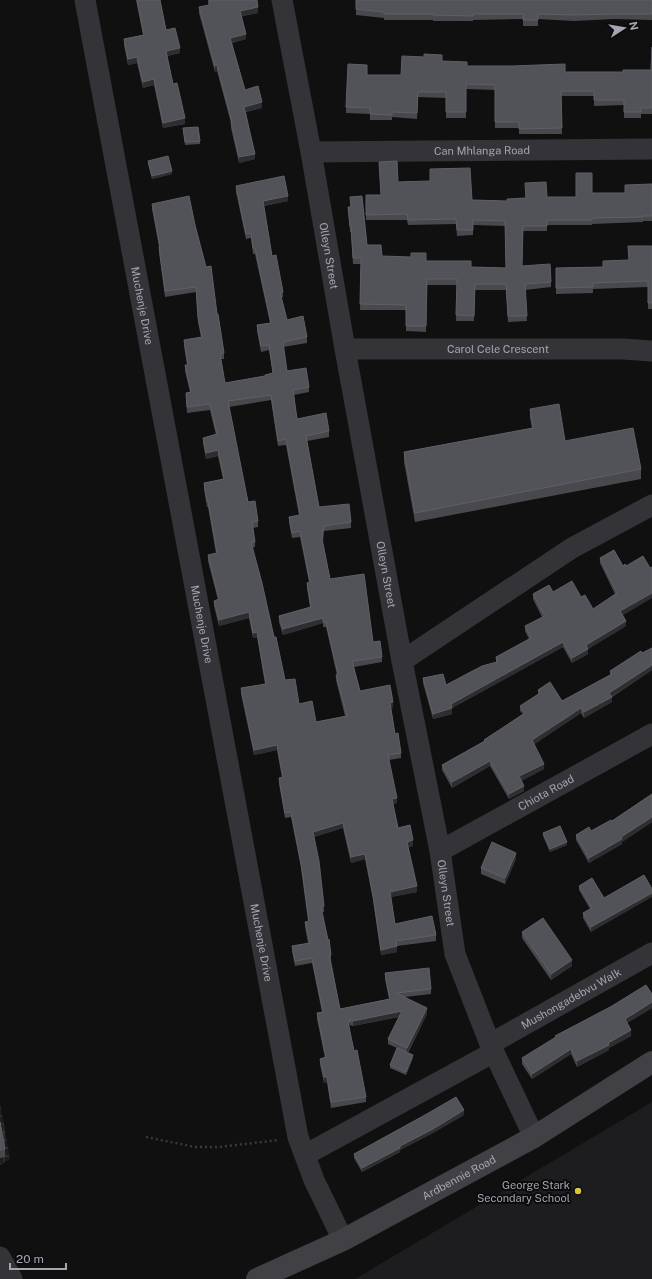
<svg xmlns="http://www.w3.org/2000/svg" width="652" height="1279" font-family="'Public Sans',sans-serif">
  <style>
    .built { fill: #1d1c1e }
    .industrial { fill: url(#industrial-grid) }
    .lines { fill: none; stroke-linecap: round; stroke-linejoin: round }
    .path { stroke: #3a3a3f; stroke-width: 2.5; stroke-dasharray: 2 3; stroke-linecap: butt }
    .minor { stroke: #343438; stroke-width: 21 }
    .secondary { stroke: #404045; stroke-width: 22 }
    .wall { fill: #49494d; fill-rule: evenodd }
    .shaded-wall { fill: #2e2e31 }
    .building { fill: #525358; stroke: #5f6066; fill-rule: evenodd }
    .poi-dot { fill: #dbc43e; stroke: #0b0b0c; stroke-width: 1.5 }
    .labels { text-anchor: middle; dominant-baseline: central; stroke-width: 4; stroke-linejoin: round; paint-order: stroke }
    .street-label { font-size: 11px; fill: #a3a5b0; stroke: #0b0b0c }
    .poi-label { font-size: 11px; fill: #a3a5b0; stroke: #0b0b0c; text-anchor: end }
  </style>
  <defs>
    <pattern id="industrial-grid" width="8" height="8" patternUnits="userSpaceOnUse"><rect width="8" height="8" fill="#1d1c1e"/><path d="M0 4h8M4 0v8" fill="none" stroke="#3b3a3c"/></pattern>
  </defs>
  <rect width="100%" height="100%" fill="#101011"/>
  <polygon class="built" points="652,1102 652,1279 355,1279"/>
  <polygon class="industrial" points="0,1103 10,1159 0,1165"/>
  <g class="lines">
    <polyline class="path" points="146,1137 195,1147 219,1147 279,1140"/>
    <g class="minor">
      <path id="s1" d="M85,0l213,1137 16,43 29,60"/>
      <path id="s2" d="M282,0l29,152 34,197 57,312 38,190 15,103 35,90 44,93"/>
      <path id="s3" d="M311,152l341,-3"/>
      <path id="s4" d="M345,349h278l29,2"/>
      <polyline points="402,661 572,548 652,505"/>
      <path id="s5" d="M440,851l212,-117"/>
      <path id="s6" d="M490,1044l162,-91"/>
      <polyline points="305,1155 494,1052"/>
      <polyline points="0,1257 12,1279"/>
    </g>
    <path class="secondary" id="s7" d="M257,1279l86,-39 191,-103 118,-75"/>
  </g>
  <g class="wall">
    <polygon points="136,0 160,0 166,30 180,53 167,56 173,84 185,124 163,128 154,85 143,88 137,63 128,65 124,45 124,39 143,35"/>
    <polygon points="208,0 257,0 258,13 241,16 246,39 232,43 245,90 262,108 246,112 255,159 239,163 231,128 231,123 217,71 215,72 199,13 199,7 209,5"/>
    <polygon points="652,0 652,20 614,19 574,21 538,19 538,26 523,26 523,19 473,20 473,21 433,21 433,20 384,20 384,18 356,15 356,9"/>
    <polygon points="652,47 652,114 641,114 641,118 624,118 624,105 594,106 594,96 561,96 562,134 519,134 519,128 495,128 495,90 466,89 466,118 446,118 446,98 418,97 417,119 392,117 392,120 370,120 370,114 346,113 346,107 401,75 442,61 467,66 565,72 623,72 651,70"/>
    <polygon points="183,128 200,141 200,144 185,145"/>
    <polygon points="148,161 172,174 152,179 148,164"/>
    <polygon points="379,162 398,182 472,200 507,201 526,198 547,197 576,197 592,193 625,193 652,184 652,221 643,221 643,222 592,224 592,225 547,225 547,231 523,231 522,266 551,282 551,287 525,290 527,321 508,322 506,290 475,290 474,321 456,321 457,285 427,285 426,332 406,331 406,310 360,310 361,264 353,264 351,232 350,232 348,207 367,245 382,256 471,267 506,268 505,226 473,225 473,235 457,236 456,224 408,225 407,220 366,220 366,195 381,195"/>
    <path d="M236,186l52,15 -24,5 8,50 11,36v5h-2l6,23 20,17v6l-24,4 4,24 22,16v5l-15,3 3,24 32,12v6l-22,4 12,66 32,15v6l-27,3 -1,11 7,37 43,63 9,15v5l-28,5 6,24 33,16 -2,1 4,26 6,19v5l-12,2 8,43 -4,1 5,24 15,18 -5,1 9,45 -26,5 4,27 41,11v6l-39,5v6l-16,3 -8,-55 -8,-41 -14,4 -8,-35 -29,9 10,69v6h-2l9,43v5l9,49 49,-10 -4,-20v-6l46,16v5l-26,3 22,17 -19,39 5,5 -7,17 -16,-7v-3l7,-17 -9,-4v-5l11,-22 -46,9 -3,-1v2h-1l5,24 12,46v5l-35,6 -4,-26 -3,1 -4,-19v-5l5,-1 -8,-39v-6l5,-1 -10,-49 -17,3 -3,-15v-5l16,-3 -3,-16v-5l3,-1 -7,-53 -10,-51 -6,1 -6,-34v-6h3l-5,-28 -23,5 -13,-61v-6l24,-4 -8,-47 -4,1 -4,-20 -30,8 -5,-20v-5l4,-1 -10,-39v-6l8,-2 -8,-46h-1l-3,-18v-6l19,-4 -5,-23 -12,3 -3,-16v-5l13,-3 -6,-25 -23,3 -1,-15v-5l4,-1 -5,-21v-6h2l-3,-19v-6l17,-3 -3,-15 -2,-30 -31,5 -6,-45v-5l-7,-38v-5l43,21 22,89 7,39v6h-3l4,24 40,-7 8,-3 -4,-23 -8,2 -4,-21v-6l13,-2 -15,-69h-2l-2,-16 -5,1 -10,-47zM271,400l7,46 8,-1 13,70 -10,2v5l3,16 8,-1 9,45 -2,1v5l3,19 -31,9v6l4,13 40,-12v4h3l11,48 -1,5 9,36 -29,6 -17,-18 -14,-24 -33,-132 3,-1v-5l-2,-14 5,-1v-6l-10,-19 -19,-95z"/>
    <polygon points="628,246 652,246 652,309 648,309 648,287 593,289 593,293 556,294 556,268 603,267 629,260"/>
    <polygon points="530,409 565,441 641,469 641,479 415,522 404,462 404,452 532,428 530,418"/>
    <polygon points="614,550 623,615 626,626 588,649 588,654 572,663 563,647 452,708 452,714 433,719 423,683 423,678 446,685 496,663 496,657 529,639 525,631 525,626 542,617 533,599 533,594 553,592 581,597 593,609 615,594 600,563 600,558"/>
    <polygon points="652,648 652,670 612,697 612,702 584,718 581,713 534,744 544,769 521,781 524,791 509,799 490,766 452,788 442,770 442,765 484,741 484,740 523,714 520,711 520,706 538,695 538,690 562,701 610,675 610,671"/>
    <polygon points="652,794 652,822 622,842 622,844 589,863 576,840 576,835 591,831 612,821"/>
    <polygon points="543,833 567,845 550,852 543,836"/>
    <polygon points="516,859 505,884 481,874 481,868"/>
    <polygon points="579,886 604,898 591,932 583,918 583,913 590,909 579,890"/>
    <polygon points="522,932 572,966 551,980 522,938"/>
    <polygon points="652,994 652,1008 627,1023 631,1036 609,1048 609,1050 577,1067 571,1054 532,1079 522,1064 522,1058 555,1038 555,1036"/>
    <polygon points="464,1115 433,1133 400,1150 400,1152 362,1172 354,1158 354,1154"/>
    <polygon points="0,1122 5,1149 5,1157 0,1158"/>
  </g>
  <g class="shaded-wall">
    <polygon points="258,7 258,13 240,17 240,11"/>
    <polygon points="246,34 246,39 230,43 230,38"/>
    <polygon points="180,48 180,53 166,56 166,51"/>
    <polygon points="137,57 137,63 128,65 128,59"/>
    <polygon points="217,65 217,71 215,72 215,66"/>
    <polygon points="154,79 154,85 143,88 143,82"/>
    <polygon points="262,102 262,108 244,112 244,107"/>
    <polygon points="185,118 185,124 163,128 163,123"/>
    <polygon points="255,154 255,159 239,163 239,157"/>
    <polygon points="172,171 172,174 152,179 152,176"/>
    <polygon points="288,196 288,201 263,206 263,201"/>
    <polygon points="218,450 218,456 206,459 206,453"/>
    <polygon points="324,526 324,531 322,545 322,539"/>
    <polygon points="652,593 652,598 620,617 620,611"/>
    <polygon points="249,612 249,618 219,626 219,620"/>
    <polygon points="323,618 323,623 283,635 283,629"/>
    <polygon points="626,621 626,626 588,649 588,654 572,663 572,658 586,645"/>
    <polygon points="257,632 257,637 253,638 253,633"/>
    <polygon points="563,642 563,647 452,708 452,714 433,719 433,714"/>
    <polygon points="652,665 652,670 609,698 609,693"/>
    <polygon points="612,697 612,702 584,718 584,712"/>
    <polygon points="393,702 393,707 390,708 390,703"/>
    <polygon points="581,708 581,713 532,746 532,740"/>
    <polygon points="277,745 277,750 254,755 254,750"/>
    <polygon points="490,761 490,766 452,788 452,782"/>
    <polygon points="544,764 544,769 519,782 519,776"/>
    <polygon points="524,786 524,791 509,799 509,794"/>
    <polygon points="397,798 397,803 392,804 392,799"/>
    <polygon points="652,817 652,822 622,842 622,844 589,863 589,858"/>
    <polygon points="343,823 343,828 313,837 313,832"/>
    <polygon points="413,840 413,846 407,847 407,842"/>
    <polygon points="567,842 567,845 550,852 550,849"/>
    <polygon points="516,853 516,859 505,884 505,878"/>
    <polygon points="365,854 365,859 351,863 351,857"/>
    <polygon points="417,886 417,892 390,897 390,892"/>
    <polygon points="652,893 652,897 591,932 591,927"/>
    <polygon points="397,946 397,952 381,955 381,950"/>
    <polygon points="572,960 572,966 551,980 551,974"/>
    <polygon points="652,1002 652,1008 625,1024 625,1019"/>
    <polygon points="427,1008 427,1014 407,1053 407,1048"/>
    <polygon points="402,1011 402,1016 353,1026 353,1021"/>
    <polygon points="348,1022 350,1022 350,1027 348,1028"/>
    <polygon points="631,1030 631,1036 609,1048 609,1050 577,1067 577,1061 608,1043"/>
    <polygon points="571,1049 571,1054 532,1079 532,1074"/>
    <polygon points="413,1055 413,1058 406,1075 406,1072"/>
    <polygon points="324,1077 327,1077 327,1082 324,1083"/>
    <polygon points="464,1110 464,1115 433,1133 400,1150 400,1152 362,1172 362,1168 400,1146"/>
  </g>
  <g class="building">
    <polygon points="137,0 160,0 166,30 175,28 180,48 166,51 173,84 177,83 185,118 163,123 154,79 143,82 137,57 128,59 124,39 144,35"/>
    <polygon points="209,0 257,0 258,7 240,11 246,34 230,38 245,90 258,86 262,102 244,107 255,154 239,157 231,122 232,122 217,65 215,66 199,7 209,5"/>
    <polygon points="356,0 652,0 652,14 614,14 574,15 538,14 538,20 523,20 523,14 473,14 473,16 433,15 433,14 384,14 384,12 356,9"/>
    <polygon points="652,47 652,108 641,108 641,112 624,112 624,100 594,100 594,91 561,91 562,128 519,129 519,122 495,122 495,85 466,84 466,112 446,112 446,92 418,92 417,113 392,112 392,115 370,114 370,108 346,107 348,64 367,65 367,75 401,75 402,56 424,57 424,54 442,55 442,61 467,62 467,66 512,66 565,64 565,72 623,72 623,70 651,70"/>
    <polygon points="198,127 200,141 185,142 183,128"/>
    <polygon points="168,156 172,171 152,176 148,161"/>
    <polygon points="397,161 398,182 430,181 430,169 470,168 472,200 507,201 507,199 526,198 525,183 546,182 547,197 576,197 576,173 592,173 592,193 625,193 625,185 652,184 652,216 643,216 643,217 592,218 592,220 547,220 547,226 523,226 522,266 550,264 551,282 525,284 527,316 508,316 506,284 475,284 474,316 456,315 457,279 427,279 426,326 406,326 406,305 360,304 361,258 353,258 351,226 350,226 348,207 351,207 350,197 362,196 367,245 381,245 382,256 411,257 411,253 426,253 426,261 471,261 471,267 506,268 505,221 473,220 473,230 457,230 456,219 408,220 407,214 366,215 366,195 381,195 379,162"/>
    <path d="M284,176l4,20 -25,5 9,55 4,-1 7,37h-3l7,28 16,-4 4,21 -24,5 4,29 19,-3 3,19 -16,3 4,29 29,-6 3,18 -23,5 13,71 30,-3 2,18 -27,4 -2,13 8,40 34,-5 9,68 7,-1 2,16 -30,4 8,30 30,-6 3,17 -3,1 5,31 3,-1 3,20 -13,2 9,43 -5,1 6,29 12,-3 3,15 -6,2 10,44 -27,6 5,32 37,-8 4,19 -40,6 1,5 -16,4 -8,-55 -8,-41 -14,3 -8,-34 -30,9 6,29 5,45 -3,1 7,33 1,-1 2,16h-2l11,54 50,-10 -5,-26 44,-5 2,21 -35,4 31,15 -20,40 -19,-9 14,-28 -49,10 -3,-2v3h-2l6,29 3,-1 9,47 -35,5 -4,-25h-3l-4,-18 6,-2 -9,-44 6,-1 -11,-54 -17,3 -3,-15 18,-3 -5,-21 4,-1 -8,-58 -10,-51 -6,1 -6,-35 4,-1 -6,-32 -23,5 -13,-62 25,-4 -9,-52 -4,1 -4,-21 -30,8 -5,-19 5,-2 -11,-44 9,-2 -9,-52h-1l-3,-18 20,-4 -6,-29 -12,3 -3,-15 14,-4 -7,-30 -23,3 -1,-14 5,-1 -6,-27h3l-4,-25 18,-3 -4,-20 -2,-30 -31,4 -6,-44 1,-1 -8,-42 37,-8 6,29 11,42 5,-1 6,48h1l6,39 -4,1 5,29 40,-7v-1l8,-2 -4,-28 -8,1 -4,-21 14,-2 -16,-75h-2l-2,-15 -5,1 -10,-48zM271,395l7,46 8,-2 14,76 -11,2 3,16 8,-2 10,51 -3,1 4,24 -32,9 4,13 40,-11v4h3l12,52 -2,1 11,41 -31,6 -4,-21 -13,3 -4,-25 -10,1 -9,-43h-2l-12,-54 -11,-41h4l-3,-20 6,-1 -3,-20 -7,1 -20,-101z"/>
    <polygon points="628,246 652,246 652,303 648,303 648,281 593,283 593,287 556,288 556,268 603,267 603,261 629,260"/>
    <polygon points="559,404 565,441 633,428 641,469 415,513 404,452 533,428 530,409"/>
    <polygon points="614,550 623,566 625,564 626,566 643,556 650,568 652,567 652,593 620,611 626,621 586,645 588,649 572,658 563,642 451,704 452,708 433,714 423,678 443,674 446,685 482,666 497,662 496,657 531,638 525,626 545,616 533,594 549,585 553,592 572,581 581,597 585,595 593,609 617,593 600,558"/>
    <polygon points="652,648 652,665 609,693 612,697 584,712 581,708 532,740 544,764 519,776 524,786 509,794 490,761 452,782 442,765 485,741 484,740 525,713 520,706 540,693 538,690 550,682 562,701 612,674 610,671 641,651 642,653"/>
    <polygon points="652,794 652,817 621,837 622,839 589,858 576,835 589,827 591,831 611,820 612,821"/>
    <polygon points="560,826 567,842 550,849 543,833"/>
    <polygon points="492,842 516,853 505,878 481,868"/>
    <polygon points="644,875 652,889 652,893 591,927 583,913 592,908 579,886 592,878 604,898"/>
    <polygon points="543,918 572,960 551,974 522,932"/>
    <polygon points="646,985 652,994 652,1002 625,1019 631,1030 608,1043 609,1045 577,1061 571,1049 532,1074 522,1058 556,1037 555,1036 612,1006"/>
    <polygon points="397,1048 413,1055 406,1072 390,1065"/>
    <polygon points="456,1097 464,1110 433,1129 400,1146 400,1148 362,1168 354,1154 425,1115"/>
    <polygon points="0,1122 5,1149 0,1150"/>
  </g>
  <circle class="poi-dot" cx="578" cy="1191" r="4"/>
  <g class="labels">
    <g class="street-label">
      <text stroke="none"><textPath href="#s3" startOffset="171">Can Mhlanga Road</textPath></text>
      <text stroke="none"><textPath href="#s2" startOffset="260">Olleyn Street</textPath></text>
      <text stroke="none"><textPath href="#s1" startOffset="311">Muchenje Drive</textPath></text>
      <text stroke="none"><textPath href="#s4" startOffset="153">Carol Cele Crescent</textPath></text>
      <text stroke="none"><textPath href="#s2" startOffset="584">Olleyn Street</textPath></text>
      <text stroke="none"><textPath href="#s1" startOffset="635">Muchenje Drive</textPath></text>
      <text stroke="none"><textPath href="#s5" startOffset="121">Chiota Road</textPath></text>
      <text stroke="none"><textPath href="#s2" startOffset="908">Olleyn Street</textPath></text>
      <text stroke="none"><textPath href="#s1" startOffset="959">Muchenje Drive</textPath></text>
      <text stroke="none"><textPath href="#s6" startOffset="93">Mushongadebvu Walk</textPath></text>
      <text stroke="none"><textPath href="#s7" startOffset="226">Ardbennie Road</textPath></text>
    </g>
    <g class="poi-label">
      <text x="570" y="1185">George Stark<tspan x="570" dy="13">Secondary School</tspan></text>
    </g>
  </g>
  <g transform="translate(624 28) rotate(78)" stroke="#0b0b0c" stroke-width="3" paint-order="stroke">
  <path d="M0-3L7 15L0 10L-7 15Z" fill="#a3a5b0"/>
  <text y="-6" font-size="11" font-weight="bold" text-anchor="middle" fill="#a3a5b0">N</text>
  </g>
  <path d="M10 1263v6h56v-6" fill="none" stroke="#a3a5b0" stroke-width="2"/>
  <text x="16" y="1263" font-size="12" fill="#a3a5b0" stroke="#0b0b0c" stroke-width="3" paint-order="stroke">20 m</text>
</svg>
